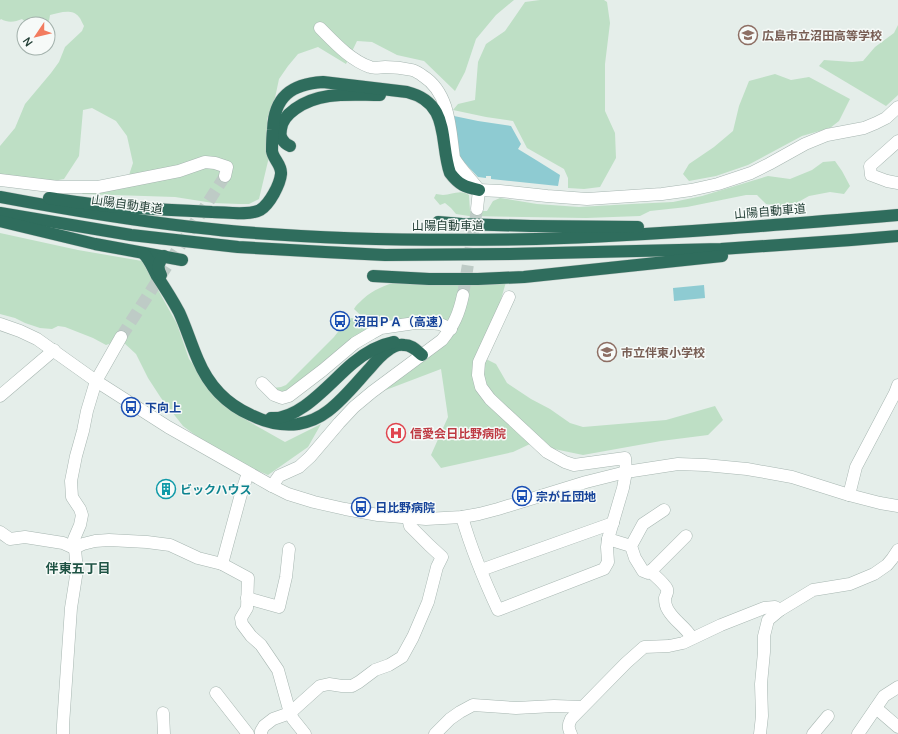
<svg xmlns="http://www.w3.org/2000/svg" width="898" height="734" font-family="Manrope,'Noto Sans JP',sans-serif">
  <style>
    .green { fill: #bedfc5 }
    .water { fill: #8ecbd2 }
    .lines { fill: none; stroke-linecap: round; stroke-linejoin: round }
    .minor-tunnel { stroke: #becbc6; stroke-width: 12; stroke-dasharray: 12 6; stroke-linecap: butt }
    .minor-casing { stroke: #a7b6b1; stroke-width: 13 }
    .highway-casing { stroke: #c2cac7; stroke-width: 13 }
    .minor { stroke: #fff; stroke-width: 12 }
    .highway { stroke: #2f6d5d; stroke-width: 12 }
    .labels { text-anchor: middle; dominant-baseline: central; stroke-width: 3; stroke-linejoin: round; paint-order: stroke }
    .education-label { font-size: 12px; font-weight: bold; fill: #785e54; stroke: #f6faf8; text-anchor: start }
    .street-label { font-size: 12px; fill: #244037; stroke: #f6faf8 }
    .transit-label { font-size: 12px; font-weight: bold; fill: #164399; stroke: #f6faf8; text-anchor: start }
    .health-label { font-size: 12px; font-weight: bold; fill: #be3a42; stroke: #f6faf8; text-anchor: start }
    .culture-label { font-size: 12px; font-weight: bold; fill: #0d838f; stroke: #f6faf8; text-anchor: start }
    .neighbourhood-label { font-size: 13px; font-weight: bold; fill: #1f5344; stroke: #f6faf8 }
  </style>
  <rect width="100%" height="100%" fill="#e5eeea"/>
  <g class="green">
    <path d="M0,0h514l-18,15 -20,24 -11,33 -10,19 -31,-30 -27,-6 -25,-13 -15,-1 -11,23 -28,-17 -20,7 -10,12 -9,13 -4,19 -8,21 2,38 -10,42 -10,5h-10l-26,-1 -38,-6 -93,-3 3,-4 40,-3 8,-24 -6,-27 -11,-15 -24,-13 -9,2 -4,46 -15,23 -16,3 -48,-7v-29l15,-18 10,-24 26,-31 8,-11 6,-15 17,-16 2,-5c-2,-3 -3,-7 -5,-9 -7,-9 -20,-4 -29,-2l-1,6 -5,3h-16l-6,-5c-7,3 -14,4 -21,0l-1,1z"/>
    <polygon points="540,0 604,0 607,2 610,23 605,64 605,111 615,133 616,158 600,187 584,189 568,188 568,178 564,169 527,148 513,121 486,117 453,110 458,104 475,100 478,62 486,44 505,31 525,2"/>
    <polygon points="898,25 898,95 886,106 819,66 824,60 852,62 863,61 875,47 894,33"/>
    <polygon points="775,74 791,80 809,77 850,99 839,121 830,128 802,136 748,165 716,176 689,181 683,174 689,164 714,147 733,131 739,106 749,81"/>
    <path d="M835,161l7,10 8,15 -6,8 -14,-2 -21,4 -18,10 -7,1 -18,-3 -9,-9h-11l-59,12 -37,4 -10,5 -54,2 -117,-2 -13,-2 -5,-6 -6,-5 -5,2 -6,-7 2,-4c2,0 5,1 7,1 9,0 17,-6 26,0l1,16h17l6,-10 7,-3 37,6 42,3 53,-3 41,-2 29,-6 66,-20 22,3 22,-9 11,-8z"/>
    <polygon points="0,233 78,250 142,261 177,324 189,359 219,400 248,421 285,442 321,424 308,447 268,475 247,466 199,438 183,426 161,398 148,378 136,354 123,342 115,342 106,345 93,338 65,327 58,326 52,329 40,328 25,323 15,318 0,314"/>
    <path d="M398,281l108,1 -22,76 12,6 11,19 24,16 19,10 20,14 13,4 83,-7 49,-14 8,14 -15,15 -47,6 -78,14 -53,-11 -17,8 -72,16 -10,-13 17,-38 -7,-48 -71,27 56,-39 25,-40 -5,4c-17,-4 -41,-5 -57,1 -5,1 -10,4 -15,6l-20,-19c2,-4 5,-6 9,-10 11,-10 21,-13 35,-18z"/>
    <polygon points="352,318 371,329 285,393 273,388 281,387 286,385 334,337 348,319"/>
  </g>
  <g class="water">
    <polygon points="454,116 478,121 511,126 521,144 518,149 536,160 560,175 558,186 491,179 491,176 486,176 486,178 478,177 460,158"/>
    <polygon points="704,285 705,298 674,301 673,288"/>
  </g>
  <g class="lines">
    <g class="minor-tunnel">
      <polyline points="463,295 477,209"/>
      <polyline points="121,337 225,176"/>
    </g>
    <g class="minor-casing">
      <g id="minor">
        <path d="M320,28c14,14 30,32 50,39 4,2 10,0 15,0 9,0 18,1 27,3 4,1 7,3 11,6 27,17 27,54 31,82 7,12 17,21 25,32l-2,19"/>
        <polyline points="898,141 870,166 871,175 887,181 898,183"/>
        <polyline points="0,180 58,187 98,187 179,171 205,162 215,163 227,167 225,176"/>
        <polyline points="479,190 500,191 547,196 587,199 662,194 691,190 718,184 751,173 769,164 805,144 827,135 864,128 876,123 886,118 898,107"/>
        <polyline points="0,324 20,331 37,339 96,381 168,427 272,486 288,494 314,502 345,509 378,515 426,519 462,517 479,514 498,509 586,482 626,472 678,464 705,465 747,469 792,477 849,495 880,503 898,506"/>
        <polyline points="262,383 274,395 282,398 289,396 323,370 355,343 372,333 381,328 415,323 430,323 440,324 451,329"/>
        <polyline points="0,396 54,350"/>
        <path d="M272,486l7,-10 20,-9 11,-10 29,-34 15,-16 18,-15 70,-52c12,-15 17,-26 21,-45"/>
        <polyline points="849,495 856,467 895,393 898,385"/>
        <polyline points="664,510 643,524 631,546 635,558 643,571 648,573 654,568 686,536"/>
        <path d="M462,517c9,31 22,63 36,93l106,-41 4,-7 -1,-15 1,-8 15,-51 3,-16 -1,-14 -51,7 -9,-3 -18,-10 -57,-53 -9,-12 -3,-12 1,-13 30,-65"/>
        <polyline points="0,532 10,539 25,537 63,543 74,548 83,544 95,541 109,540 147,542 170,545 198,558 222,564 248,578 247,608 241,618 242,624 251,636 261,645 278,670 290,713 293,719 305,734"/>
        <polyline points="608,539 631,546"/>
        <polyline points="222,564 241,494 248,473"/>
        <polyline points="481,570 613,523"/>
        <path d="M650,571c4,4 15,13 17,18 1,4 -1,6 -2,9 0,4 1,9 3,12 7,12 17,16 24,28"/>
        <polyline points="247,598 279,607 286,577 289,549"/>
        <polyline points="216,693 248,734"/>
        <polyline points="876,708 898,727"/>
        <polyline points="163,713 164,734"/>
        <polyline points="63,734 63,725 71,608 77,570 74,539 80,525 82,515 80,509 72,497 71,481 76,456 83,431 87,411 96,381 121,337"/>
        <polyline points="261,734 261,731 264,726 273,719 290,713 320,686 329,684 342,686 352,686 359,682 375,670 389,665 402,657 413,637 428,602 437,567 442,557 429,545 410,526 408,518"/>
        <polyline points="435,734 450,719 460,712 473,705 516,708 554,706 582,707"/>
        <path d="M571,734c-3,-6 -3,-9 0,-15l55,-56 18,-16 25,-1 14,-3 38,-18 43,-17 11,-1 5,3"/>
        <polyline points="760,734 762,716 761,684 764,652 764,636 768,620 780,610 813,590 850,584 874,574 887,565 892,559 898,550"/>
        <polyline points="813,734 828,716"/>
        <polyline points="858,734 884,696 898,687"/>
      </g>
    </g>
    <g class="highway-casing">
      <g id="highway">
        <path d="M290,146c-7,-3 -11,-9 -9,-17 1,-9 7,-15 14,-20 25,-18 55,-14 85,-14"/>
        <path d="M0,197c64,12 128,23 192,30 17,2 33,4 50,5 98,8 196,9 294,7 121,-4 242,-14 362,-24"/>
        <path d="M49,198c20,3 40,6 60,8 34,3 69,4 103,6 13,0 37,4 48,-2 10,-6 20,-26 21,-36 1,-9 -8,-15 -9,-23 0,-7 0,-14 1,-21 1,-33 18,-46 50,-48l84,10c44,11 32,49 43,81 9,12 15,14 29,17"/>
        <polyline points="0,213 131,235 238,247 325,252 385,255 510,254 721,249 851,240 898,236"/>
        <polyline points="0,221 95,244 182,260"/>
        <polyline points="438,222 462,224 531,226 638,227"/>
        <path d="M143,253c7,7 9,14 14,23 8,12 15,23 22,36 7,15 12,32 19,48 10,24 28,44 53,55 14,7 31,11 47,9 11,-2 21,-6 30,-13 16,-12 29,-29 42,-43 5,-6 11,-13 17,-17 5,-4 11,-7 17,-6 8,0 12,5 18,10"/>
        <path d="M161,275c-4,-7 -3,-13 3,-19"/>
        <polyline points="373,276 429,279 478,279 524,277 722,256"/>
        <path d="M271,418c30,2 60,-37 82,-55 12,-10 26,-18 41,-21"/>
      </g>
    </g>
    <use href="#minor" class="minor"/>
    <use href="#highway" class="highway"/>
  </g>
  <defs>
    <g id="school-ring" transform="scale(1)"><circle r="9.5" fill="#f6faf8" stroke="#8d6e63" stroke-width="1.5"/><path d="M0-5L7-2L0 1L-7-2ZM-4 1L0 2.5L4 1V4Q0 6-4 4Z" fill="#8d6e63"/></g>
    <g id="bus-ring" transform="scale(1)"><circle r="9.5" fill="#f6faf8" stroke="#1a4fb4" stroke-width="1.5"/><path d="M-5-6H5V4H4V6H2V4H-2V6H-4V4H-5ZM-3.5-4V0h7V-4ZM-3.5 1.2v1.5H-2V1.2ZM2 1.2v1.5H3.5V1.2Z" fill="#1a4fb4"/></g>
    <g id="hospital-ring" transform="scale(1)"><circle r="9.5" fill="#f6faf8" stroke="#e0444e" stroke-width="1.5"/><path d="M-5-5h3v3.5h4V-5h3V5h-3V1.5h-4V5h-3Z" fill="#e0444e"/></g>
    <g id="building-ring" transform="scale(1)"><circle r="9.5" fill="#f6faf8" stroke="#0f9aa8" stroke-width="1.5"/><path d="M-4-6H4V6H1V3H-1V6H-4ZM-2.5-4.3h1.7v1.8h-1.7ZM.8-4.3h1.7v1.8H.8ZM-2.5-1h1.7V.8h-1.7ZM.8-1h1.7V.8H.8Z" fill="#0f9aa8"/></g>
  </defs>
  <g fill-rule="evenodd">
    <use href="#school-ring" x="748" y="35"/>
    <use href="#bus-ring" x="340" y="321"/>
    <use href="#school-ring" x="607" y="352"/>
    <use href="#bus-ring" x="131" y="407"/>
    <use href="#hospital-ring" x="396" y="433"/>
    <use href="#building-ring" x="166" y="489"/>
    <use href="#bus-ring" x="522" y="496"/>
    <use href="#bus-ring" x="361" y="507"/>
  </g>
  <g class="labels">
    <g class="education-label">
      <text x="762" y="35">広島市立沼田高等学校</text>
      <text x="621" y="352">市立伴東小学校</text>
    </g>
    <g class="street-label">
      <text transform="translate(127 204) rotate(8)">山陽自動車道</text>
      <text transform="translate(770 211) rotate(-5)">山陽自動車道</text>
      <text x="448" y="225">山陽自動車道</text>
    </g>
    <g class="transit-label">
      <text x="354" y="321">沼田ＰＡ（高速）</text>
      <text x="145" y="407">下向上</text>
      <text x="536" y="496">宗が丘団地</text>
      <text x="375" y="507">日比野病院</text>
    </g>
    <g class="health-label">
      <text x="410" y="433">信愛会日比野病院</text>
    </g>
    <g class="culture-label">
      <text x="180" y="489">ビックハウス</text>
    </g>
    <g class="neighbourhood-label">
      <text x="78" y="568">伴東五丁目</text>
    </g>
  </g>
  <g transform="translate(36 36) rotate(235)"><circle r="19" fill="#f6faf8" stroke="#a2b0ab"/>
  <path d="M0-3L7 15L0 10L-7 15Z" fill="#f27c5f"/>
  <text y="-6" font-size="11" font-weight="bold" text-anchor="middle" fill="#244037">N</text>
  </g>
</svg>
